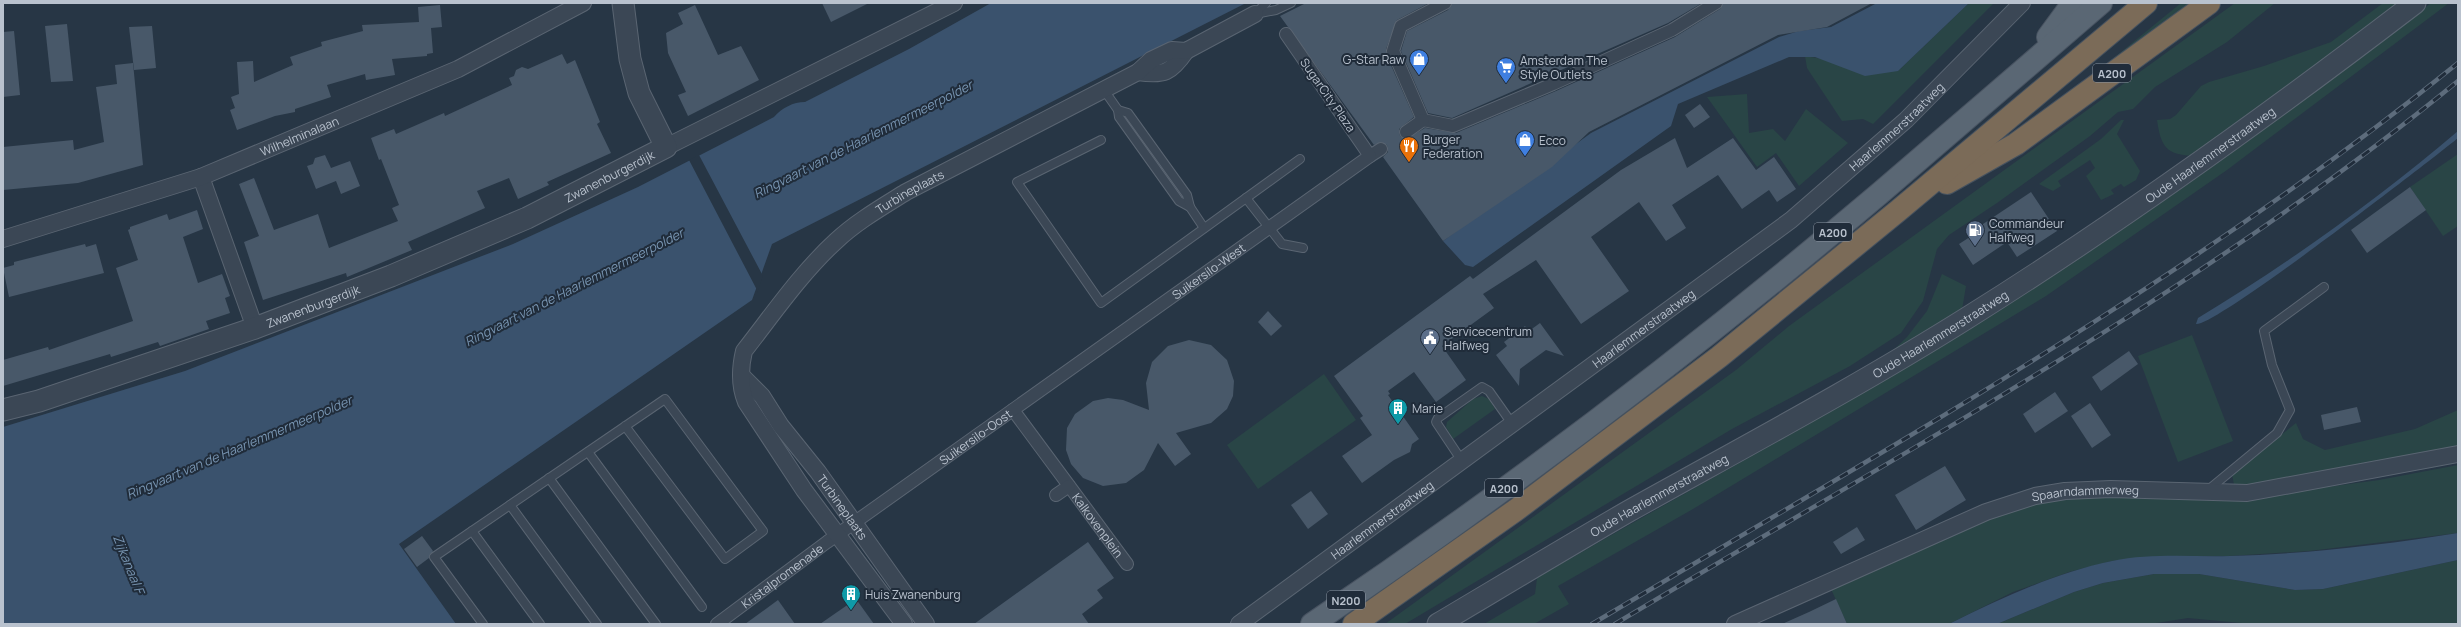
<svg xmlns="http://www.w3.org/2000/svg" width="2461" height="627" font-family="Manrope,sans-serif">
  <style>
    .green { fill: #294546 }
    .water { fill: #3a526d }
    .pier { fill: #273645 }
    .building { fill: #485869 }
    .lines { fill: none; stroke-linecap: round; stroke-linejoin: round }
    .service-casing { stroke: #5a6572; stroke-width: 10 }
    .pedestrian-casing { stroke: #5a6572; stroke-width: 14 }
    .minor-casing { stroke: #5a6572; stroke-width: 18 }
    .tertiary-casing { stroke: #5a6572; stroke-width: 23 }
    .primary-casing { stroke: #485361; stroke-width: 24 }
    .motorway-casing { stroke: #46525f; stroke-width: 24 }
    .service { stroke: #3b4755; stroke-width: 8 }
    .pedestrian { stroke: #3b4755; stroke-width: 12 }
    .minor { stroke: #3b4755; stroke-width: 16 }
    .tertiary { stroke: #3b4755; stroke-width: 21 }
    .primary { stroke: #5a6774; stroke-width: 22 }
    .motorway { stroke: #7b6b58; stroke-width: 22 }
    .rail-casing { stroke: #5d6c7c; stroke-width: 4.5 }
    .rail { stroke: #202c3a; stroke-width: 3; stroke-dasharray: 9; stroke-linecap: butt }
    .labels { text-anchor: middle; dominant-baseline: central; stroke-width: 4; stroke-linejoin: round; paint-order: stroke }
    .shield { fill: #202c3a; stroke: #8b95a2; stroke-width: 1 }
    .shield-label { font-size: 11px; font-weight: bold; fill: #b9c2ce }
    .poi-label { font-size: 12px; fill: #b9c2ce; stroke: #202c3a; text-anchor: start }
    .street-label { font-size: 12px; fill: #b9c2ce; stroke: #202c3a }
    .water-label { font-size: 13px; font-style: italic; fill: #7895b2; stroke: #202c3a }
  </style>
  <rect width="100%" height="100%" fill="#273645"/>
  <g class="green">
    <polygon points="1969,3 1994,3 1873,124 1863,119 1842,121 1807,68 1805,56 1898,71"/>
    <polygon points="2181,3 2197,3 2044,115"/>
    <polygon points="2235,3 2275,3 2227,42 2155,87 2133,109 2118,112 2090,136 1997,203 1949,235 1937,249 1923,301 1901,333 1850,366 1732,429 1405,624 1385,624 1736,370 1789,326"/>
    <path d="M2383,3h16l-204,153c-29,-1 -34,-9 -38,-36l13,-1 6,-4 25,-29 8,-4 55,-16 67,-24z"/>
    <path d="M2431,3h18l-222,167 -181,126 -353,213 -135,77 11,18 -35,20h-50l51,-30 2,-16c154,-90 312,-173 463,-268 149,-94 291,-199 431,-307z"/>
    <polygon points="1747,94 1749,133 1773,129 1785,141 1806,109 1848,143 1799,186 1776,153 1757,167 1707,97"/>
    <polygon points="2121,120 2124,120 2117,134 2140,171 2136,180 2124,187 2121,184 2111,190 2114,194 2101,200 2086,176 2095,168 2090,160 2058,181 2061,186 2053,191 2039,184 2101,139"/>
    <polygon points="2458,154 2458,226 2443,236 2410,187"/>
    <polygon points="1942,274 1966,286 1962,310 1883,360 1907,337 1927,311"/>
    <polygon points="2192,335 2233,441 2178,462 2138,356"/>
    <polygon points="1324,374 1356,420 1258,489 1227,445"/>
    <polygon points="1482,396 1489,399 1495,409 1453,439 1446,427 1447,422 1473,399"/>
    <polygon points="2458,410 2458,449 2245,486 2234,485 2232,474 2296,423 2303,439 2325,450 2415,429"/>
    <polygon points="2458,465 2458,533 2309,551 2229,556 2157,557 2112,561 2069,572 2013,592 1949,624 1847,624 1831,589 1982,521 2025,505 2070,496 2155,496 2215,500 2239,499 2379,480"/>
    <polygon points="2458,560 2458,624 2252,624 2188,618 2150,624 1997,624 2074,592 2103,583 2154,574 2199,574 2295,590 2323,589"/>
  </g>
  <g class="water">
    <path d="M991,3h255l-474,241 -20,56 -353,244 57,80h-453v-197l182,-56 328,-127 125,-57 136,-70c8,-9 19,-15 31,-15l104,-53z"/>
    <polygon points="1877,3 1969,3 1898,71 1865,76 1815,57 1789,57 1678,104 1671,126 1473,267 1465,265 1443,241 1591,133 1779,37 1799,31 1831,27"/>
    <path d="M2458,131v7c-28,23 -243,189 -262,186l2,-6c91,-55 179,-118 260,-187z"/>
    <path d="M2458,533v27l-135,29 -28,1 -96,-16h-45l-51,9 -29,9 -77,32h-48c53,-26 105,-51 163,-63 39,-8 79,-4 118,-5 76,-2 153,-11 228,-23z"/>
  </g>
  <polygon class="pier" points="699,155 763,276 757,293 757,290 689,160"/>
  <g class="building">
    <polygon points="822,3 869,3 831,22"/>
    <polygon points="1306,3 1429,3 1397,20 1386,49 1386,54 1414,117 1399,129 1400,136 1406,139 1425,128 1456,133 1556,91 1675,37 1720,9 1723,3 1872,3 1827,27 1778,35 1589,132 1552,167 1443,241 1383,157 1388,152 1387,145 1381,142 1374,145 1280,16"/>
    <polygon points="1452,3 1702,3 1668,23 1452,118 1428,113 1401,51 1407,31 1448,10"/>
    <polygon points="440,5 442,27 431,28 433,53 427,54 427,56 392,59 395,75 366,80 365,74 327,85 331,97 295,109 295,112 275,116 237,130 230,110 235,108 231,97 239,94 237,62 253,61 254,82 293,65 290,57 322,46 321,42 363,31 362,25 419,22 418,7"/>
    <polygon points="695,5 718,55 741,46 759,80 688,116 678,95 686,92 668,53 666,33 683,24 678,13"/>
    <polygon points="67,24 73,81 51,82 45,26"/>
    <polygon points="152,26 156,68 134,70 129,27"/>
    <polygon points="14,31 20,95 3,97 3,32"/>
    <polygon points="562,54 567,64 575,60 600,122 597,124 611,153 547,182 549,185 518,199 509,178 477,191 485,208 408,242 412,250 347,277 346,273 263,300 244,242 259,236 239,184 254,178 274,230 318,214 329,248 398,221 392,208 399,205 381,159 379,160 371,138 394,129 396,134 444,113 445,116 512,85 509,78 514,76 516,70 522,67 528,69"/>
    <polygon points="133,63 143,165 78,183 3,190 3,147 73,140 74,150 104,142 96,87 117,84 115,65"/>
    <polygon points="1700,104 1710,117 1694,128 1685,115"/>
    <polygon points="1675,138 1687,168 1733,138 1756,170 1774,157 1796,189 1777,202 1769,190 1742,209 1718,175 1672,205 1686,228 1666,241 1639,202 1591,237 1629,291 1581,324 1536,260 1483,294 1494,308 1442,346 1466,380 1436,402 1414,372 1388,391 1390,394 1388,395 1419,439 1412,444 1410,452 1394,460 1362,483 1342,456 1372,435 1360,418 1363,416 1334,376 1470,276 1473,279 1621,170"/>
    <polygon points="325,155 331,168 350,161 360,186 341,194 336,181 316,189 307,166 313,164 315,158"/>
    <polygon points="2410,187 2426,210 2367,253 2351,230"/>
    <polygon points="2031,192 2057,231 2017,257 2007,242 1973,265 1959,244 1973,235 1971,232"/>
    <polygon points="197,210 203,229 183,237 198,283 222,274 230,296 225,298 230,313 206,321 209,329 160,346 158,342 111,357 110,354 3,386 3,360 48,347 49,350 133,321 116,268 138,260 128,230 130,229 130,227 167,214 169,220"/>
    <polygon points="85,244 86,247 96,244 104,273 9,297 3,268 14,265 14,262"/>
    <polygon points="1268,311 1282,326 1271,336 1258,322"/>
    <polygon points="1540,323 1564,356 1546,350 1520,369 1519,386 1496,355 1507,346 1504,342 1525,326 1529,331"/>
    <polygon points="1189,340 1211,345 1227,360 1234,381 1233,396 1227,409 1211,423 1176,433 1191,454 1175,466 1158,443 1144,470 1126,483 1103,486 1083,478 1071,464 1066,450 1067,428 1075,414 1093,401 1108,398 1123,400 1149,410 1146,383 1152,362 1168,346"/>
    <polygon points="2129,351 2138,364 2101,391 2092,377"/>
    <polygon points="2055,392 2068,411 2035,433 2023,414"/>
    <polygon points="2090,403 2111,435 2092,448 2071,416"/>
    <polygon points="2357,407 2361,422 2324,430 2321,415"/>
    <polygon points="1945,466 1966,500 1916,530 1895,495"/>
    <polygon points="1311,491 1328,514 1308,529 1291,505"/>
    <polygon points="1857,527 1865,540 1841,554 1833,542"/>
    <polygon points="422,536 433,551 429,558 417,567 404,549"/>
    <polygon points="1088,542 1114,578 1097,590 1103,598 1082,614 1089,624 974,624"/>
    <polygon points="856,599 874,624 820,624"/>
    <polygon points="1836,599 1847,624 1782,624 1809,612"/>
    <polygon points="778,600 795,624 745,624"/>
  </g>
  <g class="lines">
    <g class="service-casing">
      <g id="service">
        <polyline points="1255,14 1276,10 1291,3"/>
        <polyline points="1255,14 1266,3"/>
        <polyline points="1104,90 1118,110 1119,117 1179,201 1190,207"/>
        <polyline points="1118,110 1128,113 1187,195 1190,207 1204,228"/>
        <polyline points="1101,140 1017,182 1101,303 1300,159"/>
        <polyline points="1246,198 1282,244 1303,248"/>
        <polyline points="588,452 702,607"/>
        <polyline points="1462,461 1436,422 1438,418 1482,387 1489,391 1513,425"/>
        <polyline points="549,478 656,624"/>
        <polyline points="2208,490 2277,433 2290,410 2272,365 2264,331 2324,287"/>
        <polyline points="510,505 597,624"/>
        <polyline points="472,531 540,624"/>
        <polyline points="483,624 434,557 665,399 763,531 725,559 625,426"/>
      </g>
    </g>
    <g class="pedestrian-casing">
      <g id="pedestrian">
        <polyline points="1445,3 1401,26 1393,51 1423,120 1453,126 1553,84 1672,30 1716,3"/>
        <polyline points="1406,132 1423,120"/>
        <polyline points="1370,156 1381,149"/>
        <path id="s1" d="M1013,410l114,154"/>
        <polyline points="1056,495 1069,486"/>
        <path id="s2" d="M717,624l110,-82 543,-386 -84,-122"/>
      </g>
    </g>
    <g class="minor-casing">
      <g id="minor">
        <path d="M1138,72c26,4 33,1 48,-21"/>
        <polyline points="666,147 954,3"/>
        <polyline points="201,177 255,328"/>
        <path id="s3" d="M3,239l198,-62 257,-108 125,-66"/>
        <path id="s4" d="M741,375l21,21 19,30 37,46 108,152"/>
        <path id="s5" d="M904,624l-100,-134 -58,-88c-7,-17 -6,-34 -2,-51 29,-37 57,-78 92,-110 20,-19 46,-34 70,-49l232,-120 13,-12 21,-10 14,1 69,-37"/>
        <path id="s6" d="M1239,624l552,-404 115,-100 116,-117"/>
        <path id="s7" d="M1735,624l251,-112 49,-16 30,-5 46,-2 136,4 211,-39"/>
      </g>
    </g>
    <g class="tertiary-casing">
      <g id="tertiary">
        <path id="s8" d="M3,410l36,-9 216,-73 136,-52 136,-58 139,-71 -27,-54 -9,-34 -7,-56"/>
        <path id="s9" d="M1438,624c64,-38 127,-76 191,-113 113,-63 228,-124 338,-193 155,-97 303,-204 448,-315"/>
      </g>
    </g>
    <g class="primary-casing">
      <g id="primary">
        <polyline points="2048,37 2073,3"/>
        <path d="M1312,624c196,-132 386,-277 567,-430 74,-63 148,-128 222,-191"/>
      </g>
    </g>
    <g class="motorway-casing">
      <g id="motorway">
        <polyline points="1947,183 2016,144 2209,3"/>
        <polyline points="1354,624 1516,510 1719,357 1899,210 2146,3"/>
      </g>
    </g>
    <use href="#service" class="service"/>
    <use href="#pedestrian" class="pedestrian"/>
    <use href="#minor" class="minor"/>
    <use href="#tertiary" class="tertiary"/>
    <use href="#primary" class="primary"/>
    <use href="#motorway" class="motorway"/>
    <g class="rail-casing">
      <g id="rail">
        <path d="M1592,624c296,-176 598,-344 866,-561"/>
        <path d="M1615,624c286,-171 584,-331 843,-543"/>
      </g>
    </g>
    <use href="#rail" class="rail"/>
  </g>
  <defs>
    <g id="shop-pin" transform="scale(1)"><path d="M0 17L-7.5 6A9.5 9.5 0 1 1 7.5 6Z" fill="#3f7fe0" stroke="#202c3a"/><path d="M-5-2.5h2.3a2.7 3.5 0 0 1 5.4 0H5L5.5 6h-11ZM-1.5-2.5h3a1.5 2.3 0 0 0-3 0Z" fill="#fff"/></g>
    <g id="supermarket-pin" transform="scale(1)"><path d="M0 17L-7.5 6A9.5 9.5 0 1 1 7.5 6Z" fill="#3f7fe0" stroke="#202c3a"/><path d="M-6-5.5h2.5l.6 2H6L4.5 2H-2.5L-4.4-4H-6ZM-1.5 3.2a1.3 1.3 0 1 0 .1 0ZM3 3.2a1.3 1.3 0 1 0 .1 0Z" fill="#fff"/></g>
    <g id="restaurant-pin" transform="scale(1)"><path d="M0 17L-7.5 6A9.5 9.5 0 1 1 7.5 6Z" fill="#e8710a" stroke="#202c3a"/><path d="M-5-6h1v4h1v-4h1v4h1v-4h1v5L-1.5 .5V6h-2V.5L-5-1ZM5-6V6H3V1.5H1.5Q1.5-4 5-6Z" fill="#fff"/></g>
    <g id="fuel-pin" transform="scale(1)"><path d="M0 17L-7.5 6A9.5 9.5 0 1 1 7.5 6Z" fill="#5c6f8a" stroke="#202c3a"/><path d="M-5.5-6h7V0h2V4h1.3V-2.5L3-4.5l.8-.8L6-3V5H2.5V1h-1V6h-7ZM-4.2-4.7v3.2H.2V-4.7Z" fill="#fff"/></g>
    <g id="civic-pin" transform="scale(1)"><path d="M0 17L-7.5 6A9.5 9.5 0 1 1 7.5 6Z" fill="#5c6f8a" stroke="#202c3a"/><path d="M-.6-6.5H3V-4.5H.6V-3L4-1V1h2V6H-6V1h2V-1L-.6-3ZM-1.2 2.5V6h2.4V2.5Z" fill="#fff"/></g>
    <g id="building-pin" transform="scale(1)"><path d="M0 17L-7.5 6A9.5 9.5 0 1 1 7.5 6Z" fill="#0f9aa8" stroke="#202c3a"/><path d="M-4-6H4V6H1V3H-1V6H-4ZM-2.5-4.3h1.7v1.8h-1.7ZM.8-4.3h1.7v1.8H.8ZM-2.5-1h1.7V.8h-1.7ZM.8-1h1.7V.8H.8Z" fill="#fff"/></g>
  </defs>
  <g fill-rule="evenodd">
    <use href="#shop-pin" x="1419" y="59"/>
    <use href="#supermarket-pin" x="1506" y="67"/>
    <use href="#shop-pin" x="1525" y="140"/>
    <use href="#restaurant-pin" x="1409" y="146"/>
    <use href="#fuel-pin" x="1975" y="230"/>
    <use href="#civic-pin" x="1430" y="338"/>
    <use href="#building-pin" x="1398" y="408"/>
    <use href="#building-pin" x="851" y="594"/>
  </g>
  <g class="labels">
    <g class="shield">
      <rect x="2093" y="64" width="38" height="18" rx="3"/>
      <rect x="1814" y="223" width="38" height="18" rx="3"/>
      <rect x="1485" y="479" width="38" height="18" rx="3"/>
      <rect x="1327" y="591" width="38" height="18" rx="3"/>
    </g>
    <g class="shield-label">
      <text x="2112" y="73">A200</text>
      <text x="1833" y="232">A200</text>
      <text x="1504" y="488">A200</text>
      <text x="1346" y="600">N200</text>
    </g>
    <g class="poi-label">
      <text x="1405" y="59" text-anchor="end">G-Star Raw</text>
      <text x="1520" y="60">Amsterdam The<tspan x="1520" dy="14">Style Outlets</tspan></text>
      <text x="1423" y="139">Burger<tspan x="1423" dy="14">Federation</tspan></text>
      <text x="1539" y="140">Ecco</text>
      <text x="1989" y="223">Commandeur<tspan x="1989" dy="14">Halfweg</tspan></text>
      <text x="1444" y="331">Servicecentrum<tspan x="1444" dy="14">Halfweg</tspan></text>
      <text x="1412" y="408">Marie</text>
      <text x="865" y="594">Huis Zwanenburg</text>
    </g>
    <g class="street-label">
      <text transform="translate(1328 95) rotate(55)">SugarCity Plaza</text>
      <text stroke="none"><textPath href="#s6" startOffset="825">Haarlemmerstraatweg</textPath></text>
      <text stroke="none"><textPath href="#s3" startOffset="314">Wilhelminalaan</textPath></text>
      <text stroke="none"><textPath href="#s9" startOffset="904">Oude Haarlemmerstraatweg</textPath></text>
      <text stroke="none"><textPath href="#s8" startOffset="651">Zwanenburgerdijk</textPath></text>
      <text stroke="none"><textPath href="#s5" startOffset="557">Turbineplaats</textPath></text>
      <text stroke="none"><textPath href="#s2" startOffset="605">Suikersilo-West</textPath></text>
      <text stroke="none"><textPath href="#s8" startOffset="327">Zwanenburgerdijk</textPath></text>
      <text stroke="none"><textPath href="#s6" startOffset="501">Haarlemmerstraatweg</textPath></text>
      <text stroke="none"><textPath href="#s9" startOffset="580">Oude Haarlemmerstraatweg</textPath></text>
      <text stroke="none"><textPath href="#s2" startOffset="319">Suikersilo-Oost</textPath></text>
      <text stroke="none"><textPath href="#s7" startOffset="377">Spaarndammerweg</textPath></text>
      <text stroke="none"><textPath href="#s9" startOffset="256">Oude Haarlemmerstraatweg</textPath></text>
      <text stroke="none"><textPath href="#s4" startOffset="167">Turbineplaats</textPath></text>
      <text stroke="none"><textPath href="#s6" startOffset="177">Haarlemmerstraatweg</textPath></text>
      <text stroke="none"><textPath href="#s1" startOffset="143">Kalkovenplein</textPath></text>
      <text stroke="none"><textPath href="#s2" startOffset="81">Kristalpromenade</textPath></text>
    </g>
    <g class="water-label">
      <text transform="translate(863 139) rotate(-27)">Ringvaart van de Haarlemmermeerpolder</text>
      <text transform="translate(574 287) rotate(-27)">Ringvaart van de Haarlemmermeerpolder</text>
      <text transform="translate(239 447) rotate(-23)">Ringvaart van de Haarlemmermeerpolder</text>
      <text transform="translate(129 564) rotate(68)">Zijkanaal F</text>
    </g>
  </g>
  <rect width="2461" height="627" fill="none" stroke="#b9c2ce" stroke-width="8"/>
</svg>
